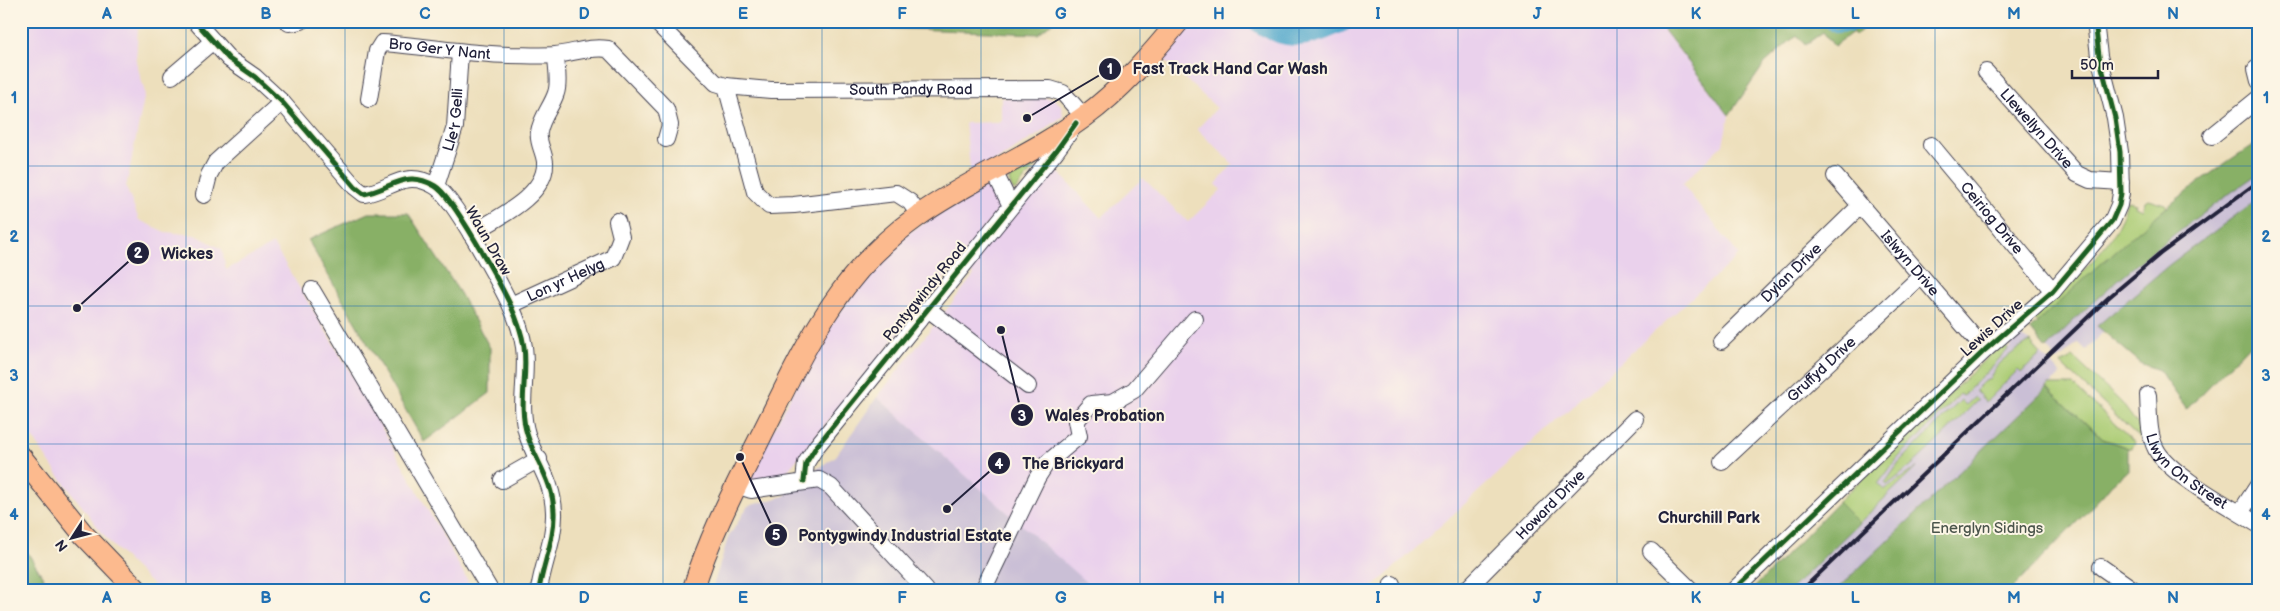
<svg xmlns="http://www.w3.org/2000/svg" width="2280" height="611" font-family="'Balsamiq Sans',sans-serif">
  <style>
    .built { fill: #ead1ec }
    .industrial { fill: #cabfd6 }
    .green { fill: #abcc74; stroke: #667758 }
    .forest { fill: #88b066; stroke: #556950 }
    .lines { fill: none; stroke-linecap: round; stroke-linejoin: round }
    .stream { stroke: #4fa7cc; stroke-width: 4 }
    .river { stroke: #4fa7cc; stroke-width: 21 }
    .minor-casing { stroke: #403e4e; stroke-width: 18 }
    .major-casing { stroke: #403e4e; stroke-width: 23 }
    .minor { stroke: #fff; stroke-width: 16 }
    .major { stroke: #fcba8e; stroke-width: 21 }
    .rail { stroke: #22223b; stroke-width: 4 }
    .cycleway-casing { stroke: #fcf5e5; stroke-width: 8 }
    .cycleway { stroke: #1b5e20; stroke-width: 5 }
    .grid { fill: none; stroke: #1f6fb2; stroke-width: 1; stroke-opacity: 0.55 }
    .labels { text-anchor: middle; dominant-baseline: central; stroke-width: 4; stroke-linejoin: round; paint-order: stroke }
    .street-label { font-size: 15px; fill: #22223b; stroke: #fcf5e5 }
    .park-label { font-size: 15px; fill: #4b554c; stroke: #fcf5e5 }
    .neighbourhood-label { font-size: 16px; font-weight: bold; fill: #22223b; stroke: #fcf5e5 }
    .leader { fill: none; stroke: #22223b; stroke-width: 2 }
    .callout-dot { fill: #22223b; stroke: #fcf5e5; stroke-width: 2 }
    .mark-label { font-size: 15px; text-anchor: middle; font-weight: bold; fill: #fff }
    .callout-label { font-size: 16px; text-anchor: middle; font-weight: bold; fill: #22223b; stroke: #fcf5e5; stroke-width: 4; stroke-linejoin: round; paint-order: stroke }
    .neatline { fill: none; stroke: #1f6fb2; stroke-width: 2 }
    .grid-label { font-size: 16px; text-anchor: middle; font-weight: bold; fill: #1f6fb2 }
  </style>
  <rect width="100%" height="100%" fill="#fcf5e5"/>
  <filter id="ink" filterUnits="userSpaceOnUse"><feTurbulence type="fractalNoise" baseFrequency=".02" numOctaves="2"/><feDisplacementMap in="SourceGraphic" scale="10" xChannelSelector="R" yChannelSelector="G"/><feConvolveMatrix kernelMatrix="1 2 1 2 8 2 1 2 1" color-interpolation-filters="sRGB"/></filter>
  <filter id="wash" filterUnits="userSpaceOnUse"><feTurbulence type="fractalNoise" baseFrequency=".0096" numOctaves="4" result="noise"/><feDisplacementMap in="SourceGraphic" scale="20" xChannelSelector="R" yChannelSelector="G"/><feGaussianBlur stdDeviation="1.12" result="paint"/><feColorMatrix in="noise" values="0 0 0 0 0 0 0 0 0 0 0 0 0 0 0 0 0 1.4 0 .05"/><feComposite in="paint" operator="in"/></filter>
  <g filter="url(#wash)">
    <rect width="100%" height="100%" fill="#eddfbc"/>
    <g class="built">
      <polygon points="21,21 141,21 138,27 136,61 145,93 126,187 139,220 165,232 196,235 222,249 226,270 273,244 348,368 473,590 158,590 109,542 56,472 21,420"/>
      <polygon points="1192,21 1656,21 1729,116 1723,144 1682,184 1739,255 1373,587 1373,590 1093,590 877,397 974,275 967,267 1051,164 1101,218 1143,178 1188,222 1221,190 1216,184 1233,164 1197,129 1217,108 1160,56"/>
      <polygon points="1030,96 1054,99 1061,105 1063,116 1039,134 971,176 965,123 1001,122 1001,98"/>
      <polygon points="987,187 998,194 1001,203 999,210 781,479 754,482 750,475 817,345 867,274 908,233 982,188"/>
    </g>
    <g class="industrial">
      <polygon points="2259,141 2259,209 2104,331 2086,350 2078,342 2058,361 2030,329 2078,285 2167,207 2210,174"/>
      <polygon points="2018,335 2030,342 2061,374 1836,590 1775,590 1879,482 1898,458 1961,394 1963,396 2007,351"/>
      <polygon points="877,397 1088,584 1093,590 712,590 728,538 748,506 784,496 802,479 836,456"/>
    </g>
    <g class="green">
      <polygon points="1052,145 1016,190 1013,190 1009,181 1013,169"/>
      <path d="M2148,199l17,5 2,3 -130,116 -5,-5c34,-32 85,-70 95,-117l9,2 -1,3 8,3 2,-8z"/>
      <path d="M2030,342l11,12 -20,19 -3,-3 -32,32 -11,-12 8,-8 7,-3c4,-16 27,-29 40,-37z"/>
      <polygon points="2002,343 2008,349 2007,351 1963,396 1960,394 1898,458 1878,484 1884,490 1917,467 1859,523 1838,502"/>
      <polygon points="2073,357 2121,402 2138,425 2143,441 2061,364"/>
      <polygon points="2049,385 2073,385 2135,443 2132,448 2128,448 2103,439 2047,388"/>
      <path d="M1975,397l3,3c-29,29 -57,60 -91,85l-2,-2 14,-20 62,-63 5,5z"/>
    </g>
    <g class="forest">
      <polygon points="762,21 1054,21 1038,34 913,29 763,27"/>
      <polygon points="1657,21 1871,21 1855,36 1853,32 1834,46 1823,32 1805,45 1797,35 1765,63 1729,115"/>
      <path d="M2259,141v32c-75,52 -150,108 -213,176l-16,-20c72,-66 145,-136 229,-188z"/>
      <polygon points="2259,198 2259,335 2187,409 2159,370 2142,364 2097,326 2169,265"/>
      <polygon points="368,213 408,213 460,293 490,348 490,393 424,442 308,240"/>
      <polygon points="2047,388 2103,439 2128,448 2128,470 2111,485 2102,496 2011,590 1836,590"/>
      <polygon points="1838,502 1859,523 1790,590 1752,590"/>
      <polygon points="21,542 51,590 30,590 21,573"/>
    </g>
    <g class="lines">
      <polyline class="stream" points="1821,21 1835,31 1851,30"/>
      <path class="river" d="M1258,21c31,23 53,15 85,0"/>
    </g>
  </g>
  <g filter="url(#ink)">
    <g class="lines">
      <g class="minor-casing">
        <g id="minor">
          <polyline points="655,21 716,83 726,86 755,192 769,206 794,205 896,193 910,202 919,215"/>
          <path d="M197,23l32,36 26,18 27,25 73,85 9,7c27,-4 40,-26 71,-8 18,10 64,96 75,118 6,13 12,29 14,43 4,29 -6,58 3,87 8,27 26,46 27,78 1,27 -11,51 -15,78"/>
          <polyline points="289,23 301,21"/>
          <polyline points="2259,67 2256,69 2259,81"/>
          <path id="s1" d="M1986,72l91,102 13,6 31,2"/>
          <polyline points="172,76 213,41"/>
          <path id="s2" d="M726,86l45,4 279,-1 13,4 21,24"/>
          <path id="s3" d="M369,99l8,-48 5,-8c43,3 84,11 127,12 15,0 31,1 46,0 19,-2 35,-9 53,-6l58,60 4,16 -4,14"/>
          <polyline points="2212,136 2259,98"/>
          <path id="s4" d="M1931,145l122,146"/>
          <polyline points="994,171 1011,206"/>
          <path id="s5" d="M1835,176l150,174"/>
          <path id="s6" d="M436,186l19,-59 5,-75"/>
          <polyline points="204,195 209,175 216,162 282,102"/>
          <path d="M471,234c24,-15 76,-38 74,-72 -1,-11 -8,-20 -6,-30 2,-14 13,-26 17,-39 4,-11 0,-27 0,-38"/>
          <polyline points="312,290 490,590"/>
          <path id="s7" d="M511,305l102,-47 8,-21 -4,-16"/>
          <polyline points="928,309 1028,386"/>
          <path id="s8" d="M1721,341l139,-135"/>
          <path id="s9" d="M2148,395c1,17 0,39 8,54 12,25 78,60 103,76"/>
          <path id="s10" d="M1722,462l199,-186"/>
          <polyline points="502,480 539,459"/>
          <polyline points="804,481 806,463 816,447 1056,151 1072,129"/>
          <polyline points="736,485 751,490 819,480 831,487 926,590"/>
          <polyline points="2240,513 2259,484"/>
          <polyline points="1651,551 1691,590"/>
          <polyline points="2101,567 2134,590"/>
          <polyline points="983,590 1037,478 1046,464 1079,436 1076,421 1091,404 1113,402 1134,390 1195,319"/>
          <polyline points="1391,590 1392,584"/>
          <path id="s11" d="M1466,590l169,-171"/>
          <polyline points="1734,590 1985,350 2053,291 2112,221 2119,205 2121,193 2120,152 2115,118 2099,56 2095,21"/>
        </g>
      </g>
      <g class="major-casing">
        <g id="major">
          <polyline points="21,457 84,535 137,590"/>
          <path d="M693,590c16,-53 43,-104 67,-152 44,-87 75,-163 158,-222 52,-37 114,-61 166,-99 37,-27 66,-61 95,-96"/>
        </g>
      </g>
      <use href="#minor" class="minor"/>
      <use href="#major" class="major"/>
      <polyline class="rail" points="1802,590 2108,298 2160,254 2259,181"/>
      <g class="cycleway-casing">
        <g id="cycleway">
          <path d="M197,23l32,36 26,18 27,25 73,85 9,7c27,-4 40,-26 71,-8 18,10 64,96 75,118 6,13 12,29 14,43 4,29 -6,58 3,87 8,27 26,46 27,78 1,27 -11,51 -15,78"/>
          <polyline points="804,481 806,463 816,447 1056,151 1076,123"/>
          <polyline points="1734,590 1985,350 2053,291 2112,221 2119,205 2121,193 2120,152 2115,118 2099,56 2095,21"/>
        </g>
      </g>
      <use href="#cycleway" class="cycleway"/>
    </g>
  </g>
  <path class="grid" d="M186,21v569M345,21v569M504,21v569M663,21v569M822,21v569M981,21v569M1140,21v569M1299,21v569M1458,21v569M1617,21v569M1776,21v569M1935,21v569M2094,21v569M21,166h2238M21,306h2238M21,444h2238"/>
  <g class="labels">
    <g class="street-label">
      <text stroke="none"><textPath href="#s3" startOffset="116">Bro Ger Y Nant</textPath></text>
      <text stroke="none"><textPath href="#s2" startOffset="185">South Pandy Road</textPath></text>
      <text stroke="none"><textPath href="#s6" startOffset="69">Lle'r Gelli</textPath></text>
      <text stroke="none"><textPath href="#s1" startOffset="76">Llewellyn Drive</textPath></text>
      <text stroke="none"><textPath href="#s4" startOffset="95">Ceiriog Drive</textPath></text>
      <text transform="translate(488 241) rotate(60)">Waun Draw</text>
      <text stroke="none"><textPath href="#s5" startOffset="115">Islwyn Drive</textPath></text>
      <text stroke="none"><textPath href="#s8" startOffset="98">Dylan Drive</textPath></text>
      <text stroke="none"><textPath href="#s7" startOffset="60">Lon yr Helyg</textPath></text>
      <text transform="translate(925 292) rotate(-51)">Pontygwindy Road</text>
      <text transform="translate(1992 328) rotate(-42)">Lewis Drive</text>
      <text stroke="none"><textPath href="#s10" startOffset="136">Gruffyd Drive</textPath></text>
      <text stroke="none"><textPath href="#s9" startOffset="92">Llwyn On Street</textPath></text>
      <text stroke="none"><textPath href="#s11" startOffset="120">Howard Drive</textPath></text>
    </g>
    <g class="park-label">
      <text x="1987" y="528">Energlyn Sidings</text>
    </g>
    <g class="neighbourhood-label">
      <text x="1709" y="518">Churchill Park</text>
    </g>
  </g>
  <path class="leader" d="M1027 118L1110 69M77 308L138 253M1001 330L1022 415M947 509L999 463M740 457L776 535"/>
  <g class="callout-dot">
    <circle cx="1027" cy="118" r="5"/>
    <circle cx="77" cy="308" r="5"/>
    <circle cx="1001" cy="330" r="5"/>
    <circle cx="947" cy="509" r="5"/>
    <circle cx="740" cy="457" r="5"/>
    <circle cx="1110" cy="69" r="12"/>
    <circle cx="138" cy="253" r="12"/>
    <circle cx="1022" cy="415" r="12"/>
    <circle cx="999" cy="463" r="12"/>
    <circle cx="776" cy="535" r="12"/>
  </g>
  <g class="mark-label">
    <text x="1110" y="74">1</text>
    <text x="138" y="258">2</text>
    <text x="1022" y="421">3</text>
    <text x="999" y="469">4</text>
    <text x="776" y="540">5</text>
  </g>
  <g class="callout-label">
    <text x="1230" y="74">Fast Track Hand Car Wash</text>
    <text x="187" y="259">Wickes</text>
    <text x="1105" y="421">Wales Probation</text>
    <text x="1073" y="469">The Brickyard</text>
    <text x="905" y="541">Pontygwindy Industrial Estate</text>
  </g>
  <rect width="2280" height="611" fill="none" stroke="#fcf5e5" stroke-width="55"/>
  <g transform="translate(72 538) rotate(234)" stroke="#fcf5e5" stroke-width="4" paint-order="stroke">
  <path d="M0-4L9 19L0 12L-9 19Z" fill="#22223b"/>
  <text y="-8" font-size="14" font-weight="bold" text-anchor="middle" fill="#22223b">N</text>
  </g>
  <path d="M2072 70v8h86v-8" fill="none" stroke="#22223b" stroke-width="2.5"/>
  <text x="2080" y="70" font-size="15" fill="#22223b" stroke="#fcf5e5" stroke-width="4" paint-order="stroke">50 m</text>
  <rect x="28" y="28" width="2224" height="556" class="neatline"/>
  <g class="grid-label">
    <text x="107" y="19">A</text>
    <text x="266" y="19">B</text>
    <text x="425" y="19">C</text>
    <text x="584" y="19">D</text>
    <text x="743" y="19">E</text>
    <text x="902" y="19">F</text>
    <text x="1061" y="19">G</text>
    <text x="1219" y="19">H</text>
    <text x="1378" y="19">I</text>
    <text x="1537" y="19">J</text>
    <text x="1696" y="19">K</text>
    <text x="1855" y="19">L</text>
    <text x="2014" y="19">M</text>
    <text x="2173" y="19">N</text>
    <text x="14" y="103">1</text>
    <text x="2266" y="103">1</text>
    <text x="14" y="242">2</text>
    <text x="2266" y="242">2</text>
    <text x="14" y="381">3</text>
    <text x="2266" y="381">3</text>
    <text x="14" y="520">4</text>
    <text x="2266" y="520">4</text>
    <text x="107" y="603">A</text>
    <text x="266" y="603">B</text>
    <text x="425" y="603">C</text>
    <text x="584" y="603">D</text>
    <text x="743" y="603">E</text>
    <text x="902" y="603">F</text>
    <text x="1061" y="603">G</text>
    <text x="1219" y="603">H</text>
    <text x="1378" y="603">I</text>
    <text x="1537" y="603">J</text>
    <text x="1696" y="603">K</text>
    <text x="1855" y="603">L</text>
    <text x="2014" y="603">M</text>
    <text x="2173" y="603">N</text>
  </g>
</svg>
